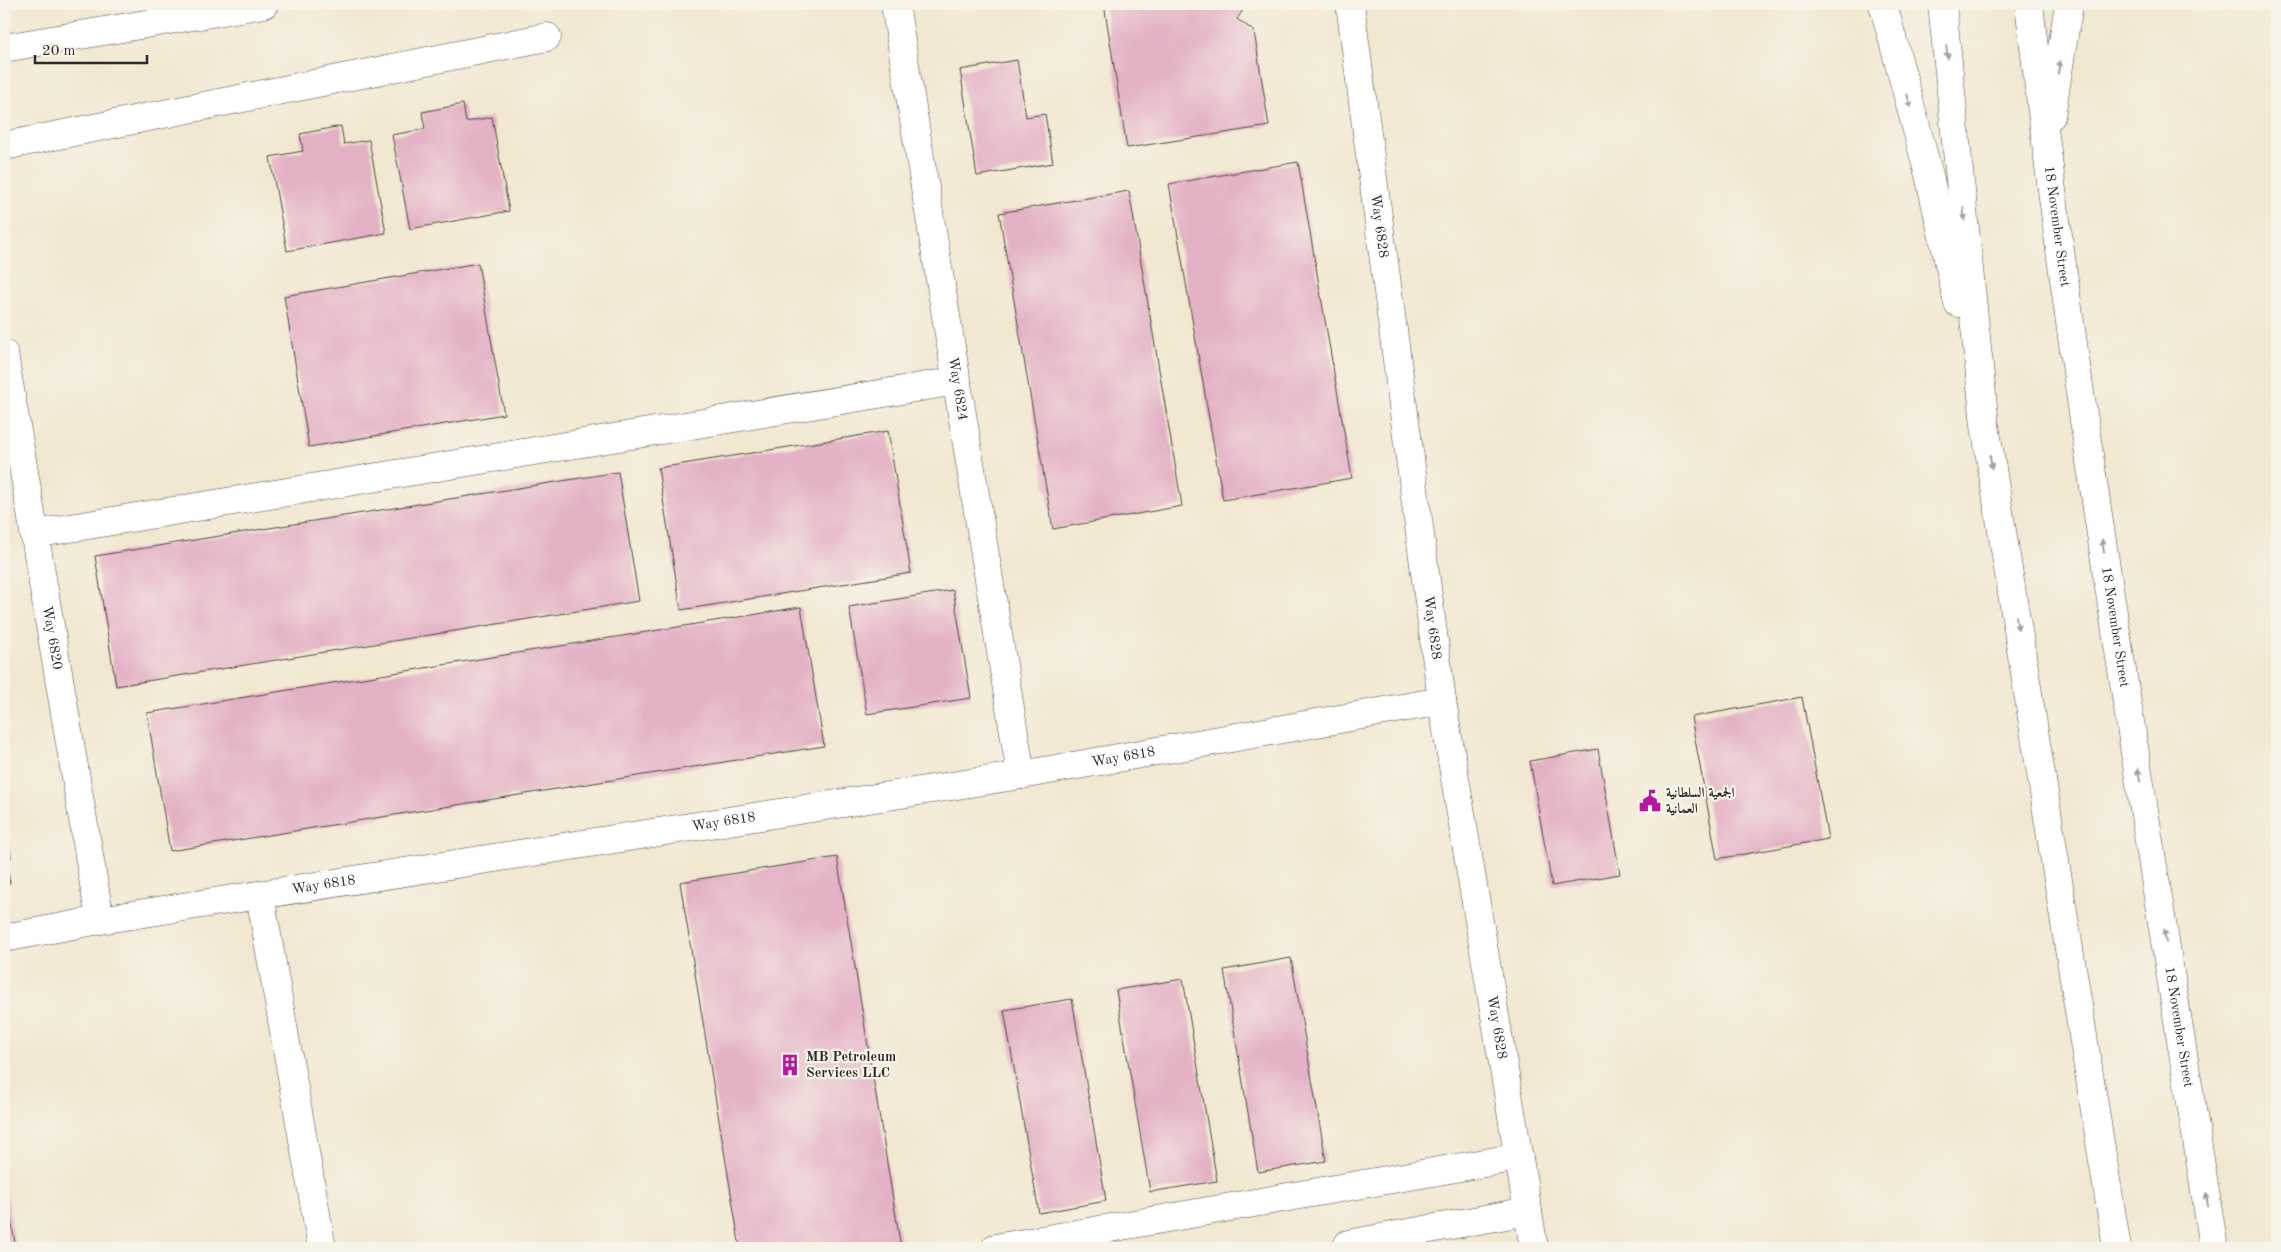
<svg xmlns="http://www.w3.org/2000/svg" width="2281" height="1252" font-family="'Old Standard TT',Amiri,serif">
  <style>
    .building { fill: #e4b1c5 }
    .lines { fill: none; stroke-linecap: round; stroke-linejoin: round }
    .street-casing { stroke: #494744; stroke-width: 29 }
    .secondary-casing { stroke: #494744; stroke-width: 29 }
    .primary-casing { stroke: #494744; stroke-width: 29 }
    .street { stroke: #fff; stroke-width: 28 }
    .secondary { stroke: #fff; stroke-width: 28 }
    .primary { stroke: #fff; stroke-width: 28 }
    .oneway { fill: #a0a0a0 }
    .labels { text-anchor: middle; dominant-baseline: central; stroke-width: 4.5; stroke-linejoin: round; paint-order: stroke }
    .street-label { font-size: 14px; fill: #2b2b2b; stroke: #f7f3e8 }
    .poi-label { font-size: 14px; font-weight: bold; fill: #2b2b2b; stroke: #f7f3e8; text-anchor: start }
  </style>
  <rect width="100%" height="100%" fill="#f7f3e8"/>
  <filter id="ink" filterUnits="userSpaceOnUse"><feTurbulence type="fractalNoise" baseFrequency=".02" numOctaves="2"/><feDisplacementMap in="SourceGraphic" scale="10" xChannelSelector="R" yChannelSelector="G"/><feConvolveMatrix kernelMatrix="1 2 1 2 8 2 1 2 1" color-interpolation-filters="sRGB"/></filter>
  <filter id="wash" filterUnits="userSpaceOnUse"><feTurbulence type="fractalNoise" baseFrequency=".0096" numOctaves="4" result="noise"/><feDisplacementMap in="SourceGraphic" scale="20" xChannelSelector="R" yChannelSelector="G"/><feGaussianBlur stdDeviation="1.12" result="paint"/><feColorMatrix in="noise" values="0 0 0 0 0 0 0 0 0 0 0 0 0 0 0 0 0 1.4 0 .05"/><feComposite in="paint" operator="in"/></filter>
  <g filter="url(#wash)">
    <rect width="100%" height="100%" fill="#f2e8d1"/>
    <g id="blocks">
      <g class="building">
        <polygon points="1104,4 1240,4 1245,7 1237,19 1254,31 1269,126 1127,148"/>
        <polygon points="1017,60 1026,117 1045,114 1053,163 977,176 960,70"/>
        <polygon points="463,104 466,122 492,117 509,211 410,229 392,135 425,129 422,112"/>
        <polygon points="341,126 344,144 369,140 386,233 287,251 270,157 303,151 300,134"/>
        <polygon points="1298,162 1352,478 1223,500 1169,184"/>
        <polygon points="1129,191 1182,506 1053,529 999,213"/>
        <polygon points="478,263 504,414 309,447 284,296"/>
        <polygon points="888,431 911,573 681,610 658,468"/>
        <polygon points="618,472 639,601 116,686 95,556"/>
        <polygon points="953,590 971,698 867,714 849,607"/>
        <polygon points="801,607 824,746 170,851 147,713"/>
        <polygon points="1802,697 1828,839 1717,859 1691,717"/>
        <polygon points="1598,749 1620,874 1552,886 1530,761"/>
        <polygon points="4,835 8,836 11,858 6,863 10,883 4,884"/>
        <polygon points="837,857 901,1248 740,1248 680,882"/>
        <polygon points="1291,958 1326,1161 1258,1172 1224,970"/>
        <polygon points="1183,979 1217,1181 1150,1192 1116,990"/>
        <polygon points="1072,999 1106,1201 1039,1213 1004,1010"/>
        <polygon points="4,1186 5,1186 16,1248 4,1248"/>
        <polygon points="1227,1244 1227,1248 1208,1248 1208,1247"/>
      </g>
    </g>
  </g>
  <g filter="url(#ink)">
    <use href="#blocks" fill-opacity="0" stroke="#494744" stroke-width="1"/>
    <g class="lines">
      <g class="street-casing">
        <g id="street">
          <path id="s1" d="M895,4l126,771"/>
          <path id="s2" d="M1350,4l92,697 92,547"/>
          <polyline points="4,146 547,37"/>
          <path id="s3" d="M4,354l96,566"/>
          <polyline points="34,534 957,381"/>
          <polyline points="260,895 322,1248"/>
          <path id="s4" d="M4,938l96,-18 921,-145 421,-74"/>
          <polyline points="1348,1244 1528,1211"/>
          <polyline points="995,1248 1519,1157"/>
        </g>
      </g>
      <g class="secondary-casing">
        <polyline id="secondary" points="4,48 264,4"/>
      </g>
      <g class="primary-casing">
        <g id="primary">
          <polyline points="1883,4 1929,175 1958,303"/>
          <polyline points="1942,4 1985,425 2117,1248"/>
          <path id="s5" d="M2029,4c48,416 120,830 185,1244"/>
          <polyline points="2051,116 2069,4"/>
        </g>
      </g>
      <use href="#street" class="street"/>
      <use href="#secondary" class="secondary"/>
      <use href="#primary" class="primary"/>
    </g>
    <defs><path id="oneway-solid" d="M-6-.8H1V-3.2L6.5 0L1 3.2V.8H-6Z" transform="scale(1.25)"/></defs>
    <g class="oneway">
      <use href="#oneway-solid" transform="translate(1947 52) rotate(84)"/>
      <use href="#oneway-solid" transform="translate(2059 67) rotate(-81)"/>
      <use href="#oneway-solid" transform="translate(1909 101) rotate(75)"/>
      <use href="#oneway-solid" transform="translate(1964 214) rotate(84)"/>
      <use href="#oneway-solid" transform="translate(1991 462) rotate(81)"/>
      <use href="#oneway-solid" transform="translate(2103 546) rotate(-99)"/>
      <use href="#oneway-solid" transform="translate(2017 623) rotate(81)"/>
      <use href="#oneway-solid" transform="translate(2139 775) rotate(-99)"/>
      <use href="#oneway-solid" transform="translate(2165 936) rotate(-99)"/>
      <use href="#oneway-solid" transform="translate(2207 1200) rotate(-99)"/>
    </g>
  </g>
  <defs>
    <g id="civic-bare" transform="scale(1.725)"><path d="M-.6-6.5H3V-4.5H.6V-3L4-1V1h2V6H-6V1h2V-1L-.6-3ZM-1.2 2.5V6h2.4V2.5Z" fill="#b5179e" stroke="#f7f3e8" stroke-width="2.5" paint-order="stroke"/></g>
    <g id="building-bare" transform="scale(1.725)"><path d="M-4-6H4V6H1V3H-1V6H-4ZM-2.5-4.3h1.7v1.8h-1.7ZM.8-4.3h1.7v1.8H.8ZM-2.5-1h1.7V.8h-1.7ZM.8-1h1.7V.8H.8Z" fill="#b5179e" stroke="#f7f3e8" stroke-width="2.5" paint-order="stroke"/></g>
  </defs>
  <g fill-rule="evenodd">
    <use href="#civic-bare" x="1650" y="801"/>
    <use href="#building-bare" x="790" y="1065"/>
  </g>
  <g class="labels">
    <g class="street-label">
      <text stroke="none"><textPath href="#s2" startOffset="224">Way 6828</textPath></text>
      <text stroke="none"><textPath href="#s5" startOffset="224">18 November Street</textPath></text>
      <text stroke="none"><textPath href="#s1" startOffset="390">Way 6824</textPath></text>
      <text stroke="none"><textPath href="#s2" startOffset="629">Way 6828</textPath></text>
      <text stroke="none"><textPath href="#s5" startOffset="629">18 November Street</textPath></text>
      <text stroke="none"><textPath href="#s3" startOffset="288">Way 6820</textPath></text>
      <text stroke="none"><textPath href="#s4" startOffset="1134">Way 6818</textPath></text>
      <text stroke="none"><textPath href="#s4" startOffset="729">Way 6818</textPath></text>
      <text stroke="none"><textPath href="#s4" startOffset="324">Way 6818</textPath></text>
      <text stroke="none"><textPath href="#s2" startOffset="1034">Way 6828</textPath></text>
      <text stroke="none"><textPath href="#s5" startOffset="1034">18 November Street</textPath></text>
    </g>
    <g class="poi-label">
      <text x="1666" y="793">الجمعية السلطانية<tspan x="1666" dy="16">العمانية</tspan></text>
      <text x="806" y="1057">MB Petroleum<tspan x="806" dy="16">Services LLC</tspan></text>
    </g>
  </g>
  <rect width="2281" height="1252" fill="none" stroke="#f7f3e8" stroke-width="20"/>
  <path d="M35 55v8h112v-8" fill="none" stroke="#2b2b2b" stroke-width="2.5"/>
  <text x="42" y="55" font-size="15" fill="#2b2b2b" stroke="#f7f3e8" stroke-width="4" paint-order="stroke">20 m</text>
</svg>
